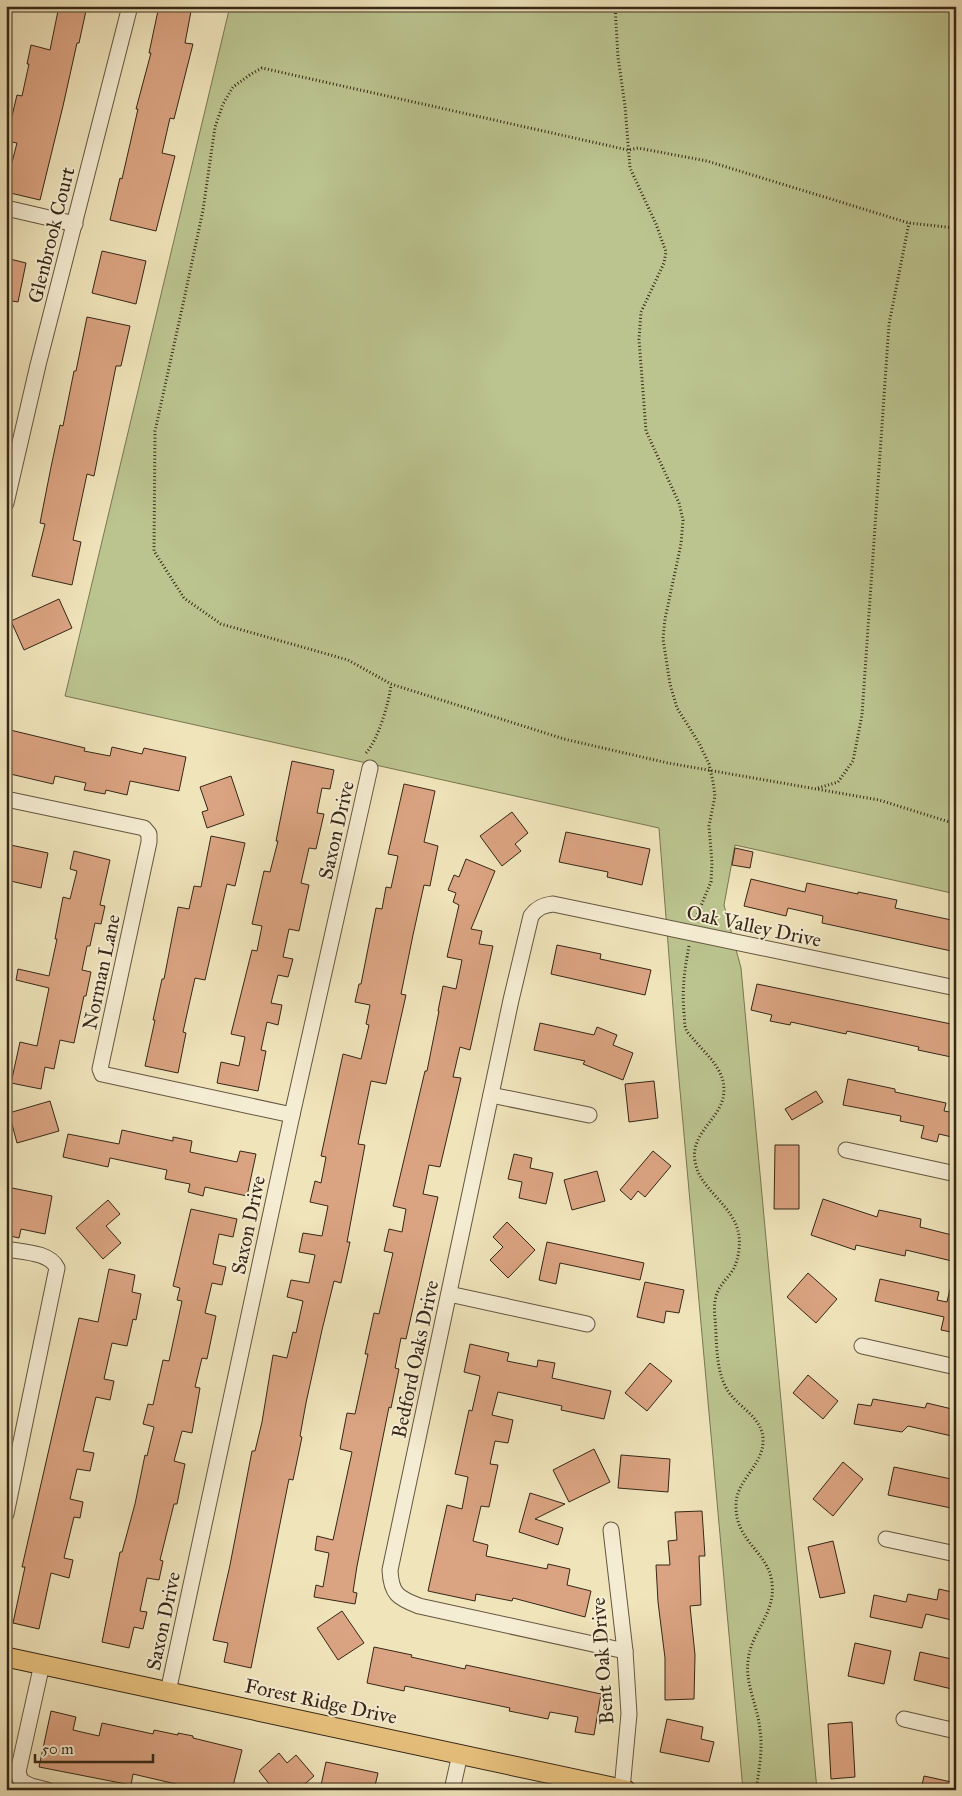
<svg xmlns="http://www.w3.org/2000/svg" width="962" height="1796" font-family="'IM FELL Great Primer',serif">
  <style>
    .green { fill: #bbc48f; stroke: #787653 }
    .building { fill: #daa381; stroke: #362717 }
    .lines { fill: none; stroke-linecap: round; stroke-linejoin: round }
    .minor-casing { stroke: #645640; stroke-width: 17 }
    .major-casing { stroke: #362717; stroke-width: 21 }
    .path { stroke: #362717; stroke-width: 3; stroke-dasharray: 1 2.5; stroke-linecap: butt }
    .minor { stroke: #f5edd3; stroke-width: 15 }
    .major { stroke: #e8c27e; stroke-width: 19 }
    .labels { text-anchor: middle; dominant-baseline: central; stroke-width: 4; stroke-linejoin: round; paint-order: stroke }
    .street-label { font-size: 20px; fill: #362717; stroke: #f5edd3 }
  </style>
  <rect width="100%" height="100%" fill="#f0e4bb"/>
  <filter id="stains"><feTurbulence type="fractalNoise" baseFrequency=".004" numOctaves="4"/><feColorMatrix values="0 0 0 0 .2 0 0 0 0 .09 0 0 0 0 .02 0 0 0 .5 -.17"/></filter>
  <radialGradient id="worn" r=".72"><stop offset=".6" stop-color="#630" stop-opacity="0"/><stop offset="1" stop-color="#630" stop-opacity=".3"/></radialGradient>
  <polygon class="green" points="230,6 956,6 956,894 735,845 724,905 741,968 817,1790 743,1790 676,1046 659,828 65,696"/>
  <g class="building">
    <polygon points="59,6 87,6 79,43 77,43 63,106 40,200 6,192 6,173 9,174 17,143 6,141 6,119 11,120 17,95 22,96 29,64 27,64 31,45 50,50"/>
    <polygon points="159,6 192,6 185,43 193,44 174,119 170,118 162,153 175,156 156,231 110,220 120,178 122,179 138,109 136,109 151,53 149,53"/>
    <polygon points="102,251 146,261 136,304 92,293"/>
    <polygon points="6,258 26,263 18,302 6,300"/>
    <polygon points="87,317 130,326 121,366 116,366 94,476 87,474 73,540 81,542 72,585 32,576 45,524 40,523 51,467 60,425 63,426 74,371 76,371"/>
    <polygon points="59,599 72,628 24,650 11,621"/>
    <polygon points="6,729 85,748 84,751 110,756 112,747 142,754 144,748 186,757 179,791 130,781 127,795 106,790 105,794 84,790 86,783 55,776 53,784 6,773"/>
    <polygon points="292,761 334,770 330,789 322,788 317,813 324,814 316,849 309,848 301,883 309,885 299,931 289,929 283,957 293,959 288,977 278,975 271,1003 282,1005 278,1025 267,1022 261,1050 266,1051 258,1091 217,1083 221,1062 239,1066 245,1037 231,1034 252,950 257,951 262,926 252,924 264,871 270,872 278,841 276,841"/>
    <polygon points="231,776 244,815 207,828 202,812 208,810 200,787"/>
    <polygon points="404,784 435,791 424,842 438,846 430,886 424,885 413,935 401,994 406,995 386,1084 371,1081 358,1144 365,1145 347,1242 350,1242 341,1283 334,1281 322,1330 306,1403 300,1436 302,1437 293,1480 289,1479 251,1668 224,1662 228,1643 213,1640 230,1565 252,1451 255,1451 262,1422 273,1355 287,1358 293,1332 296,1333 303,1301 287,1297 291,1280 309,1283 315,1255 299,1252 303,1233 322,1236 328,1206 310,1202 315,1181 321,1183 326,1157 321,1156 343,1054 361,1059 369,1025 366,1024 370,1005 355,1002 359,984 361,984 376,908 382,909 386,887 391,888 398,856 388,854"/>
    <polygon points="512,812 528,833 515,844 521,851 502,866 480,836"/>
    <polygon points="566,832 650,849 642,885 607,877 608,872 559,862"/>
    <polygon points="211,836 245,843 235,886 227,884 205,980 195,978 183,1032 186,1033 178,1073 145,1066 155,1020 153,1020 162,979 164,979 178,907 189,909 194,886 201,887"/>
    <polygon points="6,844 48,853 41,888 6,880"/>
    <polygon points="735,848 753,852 750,868 732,865"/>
    <polygon points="74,851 110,860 100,905 105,906 101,924 95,923 90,946 87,946 82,970 91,972 86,996 84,996 74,1043 60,1040 54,1069 45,1067 41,1089 11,1083 20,1042 37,1046 49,988 16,980 18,969 49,976 57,939 55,939 63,897 70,899 77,871 70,869"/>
    <polygon points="466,859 495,871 471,929 482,931 479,944 493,946 470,1050 460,1047 453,1077 461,1078 440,1167 429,1165 423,1194 438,1197 406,1339 401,1338 395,1368 399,1369 391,1408 389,1407 357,1566 353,1592 357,1593 355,1604 314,1597 316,1585 323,1587 329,1553 315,1550 317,1536 333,1540 352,1452 340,1449 347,1413 355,1414 368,1354 365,1354 374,1313 379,1314 393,1253 384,1251 389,1229 402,1232 406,1209 393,1206 425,1071 427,1071 439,1011 438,1011 443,986 456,989 462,960 447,957 459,905 453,902 456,893 448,890 454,875 459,877"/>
    <polygon points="751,879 805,892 807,883 858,894 858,892 897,900 895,908 956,921 956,952 822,923 823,916 788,908 786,916 744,906"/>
    <polygon points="557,945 601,954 600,959 651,970 645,995 551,974"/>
    <polygon points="757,984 956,1025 956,1058 918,1050 919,1047 847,1031 846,1034 791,1022 790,1025 770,1021 772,1015 751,1010"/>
    <polygon points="540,1023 594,1035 597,1027 617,1035 613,1045 633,1053 623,1080 583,1064 585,1061 534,1050"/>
    <polygon points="848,1079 895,1089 895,1092 946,1103 944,1111 956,1113 956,1138 939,1134 937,1142 921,1138 924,1126 900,1121 901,1116 843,1105"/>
    <polygon points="654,1081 658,1118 629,1122 625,1084"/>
    <polygon points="816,1091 823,1102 792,1120 785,1109"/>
    <polygon points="50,1101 59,1131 17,1143 9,1113"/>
    <polygon points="122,1130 173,1141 173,1137 192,1141 190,1152 237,1162 240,1151 256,1154 247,1196 205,1187 203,1196 188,1192 190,1184 165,1179 167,1170 110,1158 108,1167 63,1157 68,1134 119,1144"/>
    <polygon points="775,1145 799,1145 799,1209 774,1209"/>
    <polygon points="653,1151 671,1166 645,1197 638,1191 631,1200 620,1190"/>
    <polygon points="514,1154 532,1158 530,1168 553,1173 546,1204 519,1198 522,1182 508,1179"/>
    <polygon points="597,1171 605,1201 572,1210 564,1180"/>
    <polygon points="12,1188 52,1196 45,1234 21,1229 19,1238 6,1235 6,1216"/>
    <polygon points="823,1199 877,1217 879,1210 921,1219 920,1227 956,1236 956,1262 906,1250 905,1256 856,1245 855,1250 811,1235"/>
    <polygon points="108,1200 120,1214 106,1226 121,1243 103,1259 76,1228"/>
    <polygon points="191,1209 237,1219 233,1237 219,1234 213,1264 226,1267 222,1285 212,1283 205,1313 216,1316 207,1359 202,1358 195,1387 200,1388 192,1433 182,1431 174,1461 185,1464 177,1504 174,1504 160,1560 163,1561 159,1580 147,1578 140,1611 147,1612 143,1629 134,1627 129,1648 102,1642 120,1552 122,1552 135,1504 145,1455 147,1456 154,1427 143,1424 148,1404 153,1405 163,1360 169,1361 182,1301 177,1300 180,1288 173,1286"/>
    <polygon points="507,1222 535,1250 508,1278 490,1260 503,1247 493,1237"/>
    <polygon points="547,1242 644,1263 640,1280 560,1263 556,1284 539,1280"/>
    <polygon points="109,1269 135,1275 132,1292 141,1294 136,1320 133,1319 127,1346 112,1343 104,1379 114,1381 110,1400 96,1397 83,1451 94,1453 90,1471 77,1469 70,1499 83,1502 80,1518 74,1517 64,1558 73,1560 69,1578 51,1573 39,1629 13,1623 25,1567 22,1567 79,1318 98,1322"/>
    <polygon points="808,1273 837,1299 816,1323 787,1297"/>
    <polygon points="880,1279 939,1292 937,1300 947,1302 950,1289 956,1290 956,1333 941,1330 944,1317 875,1301"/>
    <polygon points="645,1282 684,1290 679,1313 666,1311 664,1323 637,1317"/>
    <polygon points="470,1344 509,1353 507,1361 537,1367 538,1360 555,1363 552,1378 611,1391 604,1419 561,1410 562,1406 498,1392 492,1415 513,1420 508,1443 495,1441 490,1464 498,1465 489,1507 481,1506 473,1541 488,1545 486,1556 547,1569 548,1564 570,1569 567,1585 591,1591 585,1617 513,1598 512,1601 476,1594 475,1601 428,1591 447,1505 462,1509 468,1477 455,1474 469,1410 472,1411 480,1376 464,1372"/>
    <polygon points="650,1363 672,1381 647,1411 625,1393"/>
    <polygon points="808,1375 838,1401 823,1419 793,1393"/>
    <polygon points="873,1399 925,1408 927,1403 956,1410 956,1437 908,1426 902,1432 854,1424 858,1404 871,1406"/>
    <polygon points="594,1449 610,1482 569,1502 553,1470"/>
    <polygon points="621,1455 670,1459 668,1492 618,1488"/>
    <polygon points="843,1462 863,1479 833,1516 813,1499"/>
    <polygon points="894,1467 956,1480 956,1509 888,1495"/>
    <polygon points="530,1493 565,1504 535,1519 563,1528 558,1545 519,1532"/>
    <polygon points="702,1511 705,1556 699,1556 701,1605 690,1606 695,1655 694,1699 665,1700 665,1658 658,1602 656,1565 670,1565 668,1541 677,1540 675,1512"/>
    <polygon points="833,1541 845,1593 820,1598 808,1547"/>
    <polygon points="939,1589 956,1593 956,1621 926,1614 922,1628 870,1617 874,1595 906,1602 908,1594 937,1600"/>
    <polygon points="342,1611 364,1643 338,1660 317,1628"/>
    <polygon points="855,1643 891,1651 884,1684 848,1676"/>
    <polygon points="374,1647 412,1655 411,1657 465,1669 466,1665 601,1694 594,1735 575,1732 578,1717 550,1712 548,1719 509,1711 510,1708 405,1686 404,1691 367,1683"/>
    <polygon points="920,1652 956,1660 956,1690 914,1680"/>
    <polygon points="51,1711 76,1717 73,1730 99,1736 102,1723 153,1734 154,1730 178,1735 178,1733 193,1736 193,1738 242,1750 232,1790 193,1790 193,1788 133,1774 131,1785 39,1767"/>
    <polygon points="667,1719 703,1727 701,1739 714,1742 709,1762 660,1752"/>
    <polygon points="852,1722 855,1777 831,1779 828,1724"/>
    <polygon points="279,1753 287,1763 296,1755 314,1776 298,1790 274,1790 259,1771"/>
    <polygon points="326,1762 378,1773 374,1790 320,1790"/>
    <polygon points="924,1776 956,1783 956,1790 921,1790"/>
  </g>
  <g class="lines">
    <g class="minor-casing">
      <g id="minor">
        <polyline points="6,208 75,224"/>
        <polyline points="6,503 38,365 130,6"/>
        <polyline points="6,799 144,828 149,834 149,842 100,1069 102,1074 292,1115"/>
        <polyline points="491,1095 589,1115"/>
        <polyline points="846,1150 956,1174"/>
        <path d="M6,1249c16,3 44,3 51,19l-51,246"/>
        <polyline points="449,1294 587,1324"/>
        <polyline points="862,1346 956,1367"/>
        <polyline points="611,1530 625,1651 629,1714 622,1789"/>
        <polyline points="886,1539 956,1554"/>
        <path d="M625,1651l-206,-45c-21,-8 -28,-12 -29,-36l121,-570 20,-84c6,-8 12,-11 22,-12l403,84"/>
        <polyline points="42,1664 18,1772 21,1781 31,1786 47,1790"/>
        <polyline points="168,1692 292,1115 370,768"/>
        <polyline points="904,1719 956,1731"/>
        <polyline points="452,1790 460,1754"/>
      </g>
    </g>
    <g class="major-casing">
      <polyline id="major" points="6,1657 626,1790"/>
    </g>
    <g class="path">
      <polyline points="615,6 618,57 625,106 630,168 656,224 666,252 664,263 641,312 639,339 646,431 679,503 683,520 681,544 665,619 663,639 670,684 677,708 699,743 709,764 713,782 715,796 709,826 712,863 711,882 695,920"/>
      <polyline points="956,228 909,223 707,161 638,148 628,150 262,68 251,74 233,87 223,104 215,127 203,210 185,295 155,431 154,551 184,598 221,624 348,660 391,684 564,739 668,763 879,800 956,824"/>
      <path d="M366,753c12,-13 23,-50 25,-68"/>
      <polyline points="818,788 838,782 853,761 862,715 889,324 909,223"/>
      <path d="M689,946c-5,27 -7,41 -5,69 1,4 0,10 2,14 1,4 6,8 8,11 13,15 30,29 30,50 0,28 -34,41 -29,71 4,28 36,42 43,70 3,11 1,26 -4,37 -4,8 -12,14 -16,23 -4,8 -4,18 -3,27 2,22 0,53 13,73 11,17 33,25 35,47 2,27 -27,41 -27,67 -1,37 33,47 36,78 4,31 -21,48 -24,78 -3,23 10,46 12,69 3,19 -1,40 -4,60"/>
    </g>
    <use href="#minor" class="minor"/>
    <use href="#major" class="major"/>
  </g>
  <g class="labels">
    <g class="street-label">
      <text transform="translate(51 235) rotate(-76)">Glenbrook Court</text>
      <text transform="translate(336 830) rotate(-77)">Saxon Drive</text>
      <text transform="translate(754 926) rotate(12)">Oak Valley Drive</text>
      <text transform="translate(101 972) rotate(-78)">Norman Lane</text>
      <text transform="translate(248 1225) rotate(-78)">Saxon Drive</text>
      <text transform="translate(415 1359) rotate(-78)">Bedford Oaks Drive</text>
      <text transform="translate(163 1621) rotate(-78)">Saxon Drive</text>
      <text transform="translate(602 1661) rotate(-94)">Bent Oak Drive</text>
      <text transform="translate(321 1701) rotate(12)">Forest Ridge Drive</text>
    </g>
  </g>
  <rect width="962" height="1796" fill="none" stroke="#f0e4bb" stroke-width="25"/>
  <rect x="8" y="8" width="947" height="1781" fill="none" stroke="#362717" stroke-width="2.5"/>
  <rect x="12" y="12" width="937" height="1771" fill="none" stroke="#362717"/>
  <path d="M35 1754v8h118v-8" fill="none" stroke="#362717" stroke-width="2.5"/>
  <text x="42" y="1754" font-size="15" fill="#362717" stroke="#f5edd3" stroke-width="4" paint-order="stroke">50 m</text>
  <rect width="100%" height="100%" filter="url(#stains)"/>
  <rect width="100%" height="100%" fill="url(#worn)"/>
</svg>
